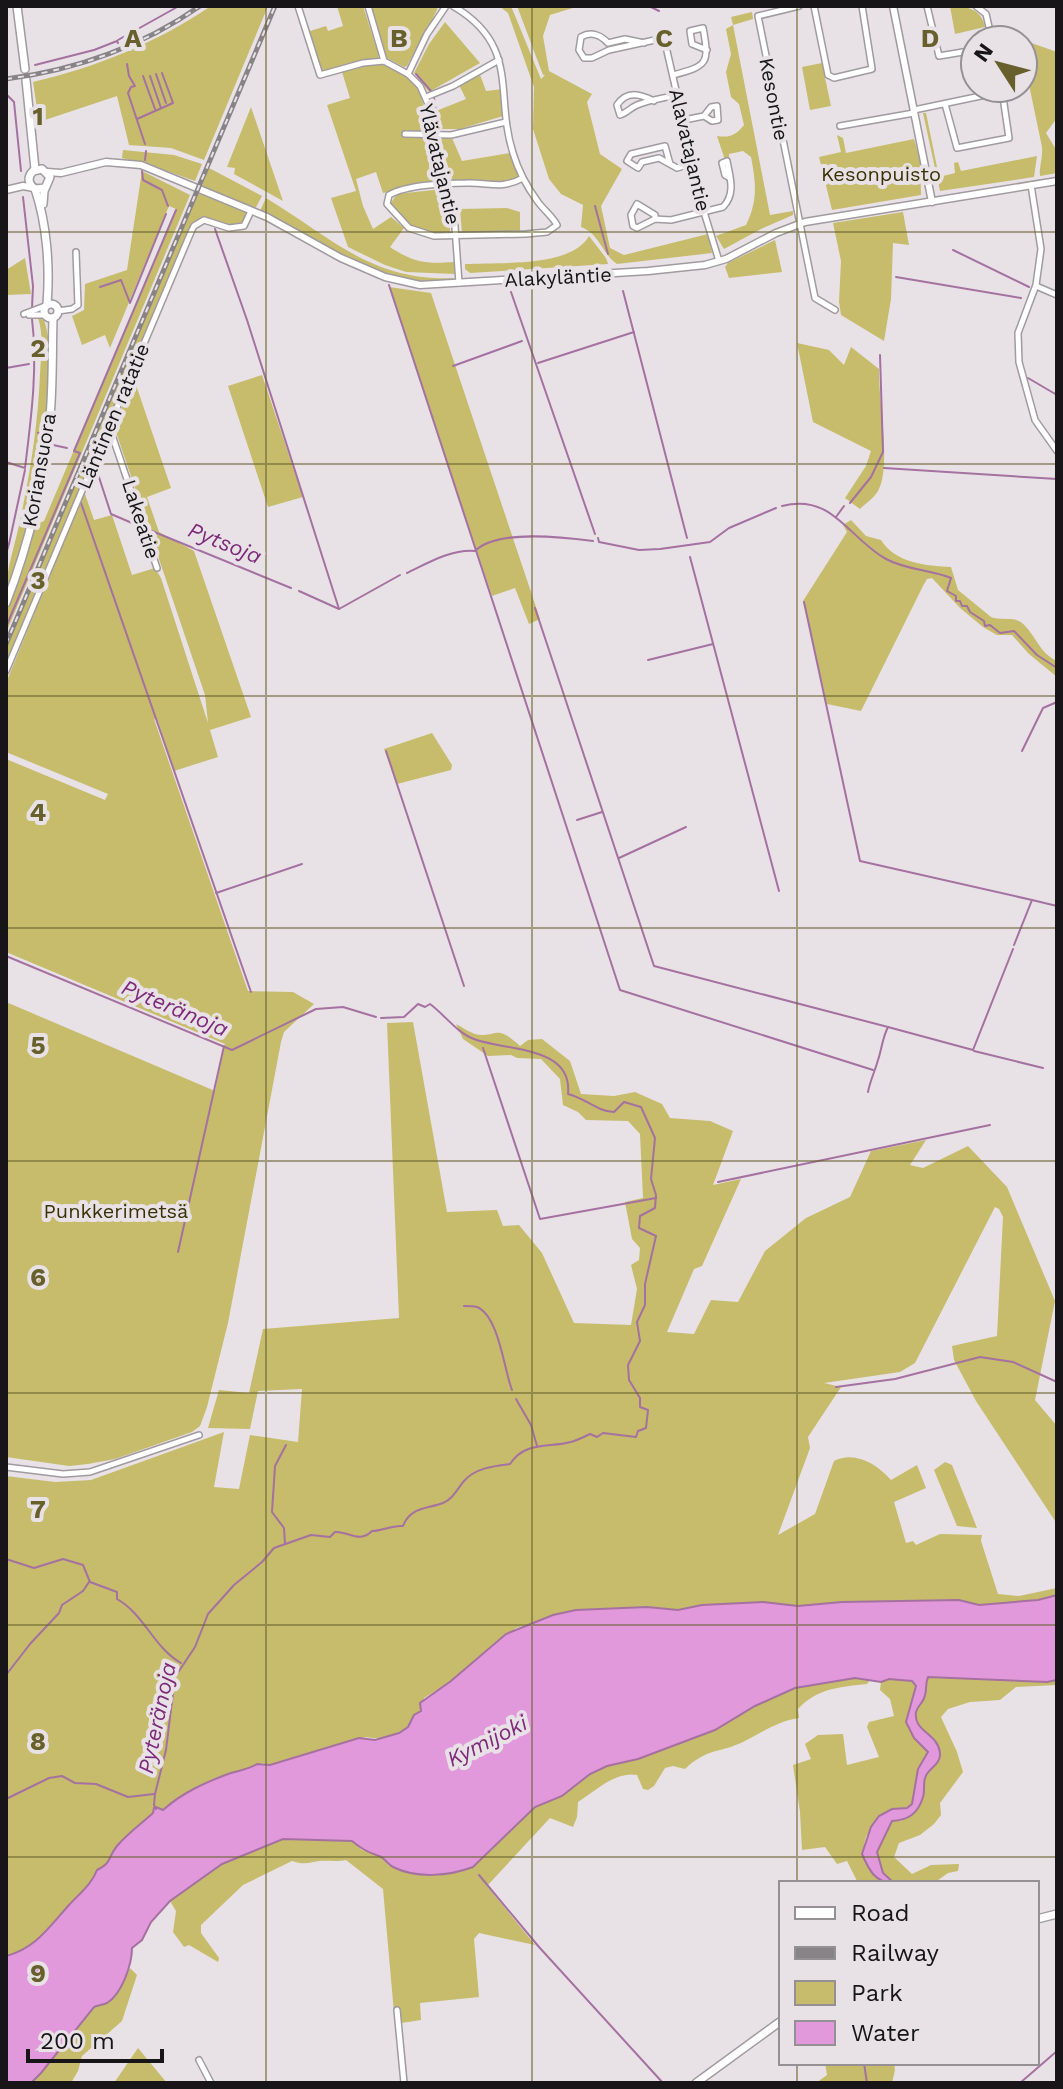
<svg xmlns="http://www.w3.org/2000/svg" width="1063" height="2089" font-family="'Work Sans',sans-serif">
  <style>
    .green { fill: #c6bc6b }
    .water { fill: #e299db; stroke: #a571a0; stroke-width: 2 }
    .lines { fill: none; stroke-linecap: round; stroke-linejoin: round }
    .stream { stroke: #a571a0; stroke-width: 2 }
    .minor-casing { stroke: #a19ba0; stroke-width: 8 }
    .tertiary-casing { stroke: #a19ba0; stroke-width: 9 }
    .secondary-casing { stroke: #a19ba0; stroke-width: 10 }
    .minor { stroke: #fff; stroke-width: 5 }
    .tertiary { stroke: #fff; stroke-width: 6 }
    .secondary { stroke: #fff; stroke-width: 7 }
    .rail-casing { stroke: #888387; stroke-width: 5 }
    .rail { stroke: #e8e2e7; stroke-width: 2; stroke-dasharray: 6; stroke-linecap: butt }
    .grid { fill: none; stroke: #67602d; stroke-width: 2; stroke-opacity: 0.55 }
    .labels { text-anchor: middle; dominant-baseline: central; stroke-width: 8; stroke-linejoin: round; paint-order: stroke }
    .street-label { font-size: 20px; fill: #171517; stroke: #e8e2e7 }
    .park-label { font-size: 20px; fill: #383206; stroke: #e8e2e7 }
    .water-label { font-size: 22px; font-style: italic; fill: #7d2a79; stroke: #e8e2e7 }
    .grid-label { font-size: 26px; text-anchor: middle; font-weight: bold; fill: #67602d; stroke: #e8e2e7; stroke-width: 8; stroke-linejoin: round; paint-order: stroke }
  </style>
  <rect width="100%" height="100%" fill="#e8e2e7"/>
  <g class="green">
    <path d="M211,6h57l-64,154 -33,-12 -42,-3 -12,-49 -78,26 -6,-40c64,-15 123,-39 178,-76z"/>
    <polygon points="337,6 363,6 379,56 377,59 352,63 324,72 320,69 310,31 326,26 328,31 343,26"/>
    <path d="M370,6h68c-1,8 -25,48 -31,60l-3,1 -17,-9z"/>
    <path d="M499,6h12l30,73 4,-4h-2l-26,-69h62l-29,9 -7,21 6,35 43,23 -5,8 13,52 22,15 -21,37 9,42 14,7 84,-21 4,19 -95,11c-15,-10 -17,-30 -36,-37l2,-22 -22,-11 -12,-15 -16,-50 1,-42 -26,-74z"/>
    <path d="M950,6c16,0 31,2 35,21l-30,7z"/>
    <path d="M752,12l1,7 -20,6 37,190 23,-4v4l-32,14 -37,20 -8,-13 30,-11c12,-24 10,-42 5,-68l-8,-6 -14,3v5l-4,1 -8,-24c13,2 19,-1 27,-11l-5,-21 -8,-7 -5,-25 5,-18 -5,-25 7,-4 -2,-8z"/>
    <polygon points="445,22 480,63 429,92 414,73 429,44"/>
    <path d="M1023,40l34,12v66l-11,15 11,18v22l-17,3c-1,-9 3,-19 2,-29l-19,-91z"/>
    <polygon points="822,63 831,106 810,110 802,67"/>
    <path d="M375,64c39,1 50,33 53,66l-21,2 19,5 14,43 -57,13 -7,-21 -20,7 7,27 10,23 18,-12 13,11 -14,19c24,16 37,17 64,15l1,12 -49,-2 -21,-7 -37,-18 -17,-49 25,-7 -29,-86 23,-7 -8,-26z"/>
    <polygon points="479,72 486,91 503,89 503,116 460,129 437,129 436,111 466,99 459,85"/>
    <polygon points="251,107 283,201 234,174 235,168 227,167"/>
    <polygon points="923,113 926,113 939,177 955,173 954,163 958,162 961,171 1037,156 1034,177 940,191"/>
    <polygon points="837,135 843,138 846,153 914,139 920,159 921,195 832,210 819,157 841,152"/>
    <path d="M440,137l12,1 10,23 48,-8 8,24c-21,9 -43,2 -65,4l-12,-33z"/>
    <polygon points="123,150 174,155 202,164 195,181 147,164 122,158"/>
    <polygon points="209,168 262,196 255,209 202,186"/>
    <polygon points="142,171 190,195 6,633 6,614 35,525 44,521 176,209 169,206 110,348 105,335 82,345 72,316 84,310 85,284 127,270"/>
    <path d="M442,189l8,23v21c-27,1 -45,-7 -60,-29l7,-10z"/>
    <path d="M198,193l48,18v6l-6,8c-18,1 -30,-13 -47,-3l-187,440v-14z"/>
    <path d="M266,198c65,39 106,84 188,80 -47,25 -151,-47 -194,-67z"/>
    <polygon points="507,208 520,212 520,231 462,233 460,209"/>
    <polygon points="903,212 909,245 893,243 891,299 884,341 841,315 839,302 841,261 833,223"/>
    <path d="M589,236l17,22 2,6 -138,9 -5,-4v-5c33,-2 106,4 124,-28z"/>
    <polygon points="775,240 782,272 729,278 725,267 728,263"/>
    <polygon points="25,258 31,294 6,295 6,270"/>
    <polygon points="389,287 431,293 540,619 529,624 515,588 492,596"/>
    <path d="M38,318l6,2c21,62 -16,212 -38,275 0,-28 10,-52 15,-79 10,-47 17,-94 19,-142 1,-19 4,-38 -2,-56z"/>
    <path d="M797,343l32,7 15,15 7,-18 28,22c-1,31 13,98 -1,122 -4,7 -13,13 -18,18l-15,-11 21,-32 5,-15 -58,-29z"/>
    <polygon points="262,375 303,497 268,507 228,386"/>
    <polygon points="134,379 171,488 147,497 159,532 194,551 251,717 210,730 218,757 174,771 158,721 154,719 248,991 293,992 314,1004 284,1032 281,1042 228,1323 207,1407 200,1426 192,1432 115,1459 88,1464 69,1466 6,1457 6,1002 215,1091 225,1044 6,952 6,759 105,800 108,794 6,752 6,683 84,491 94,520 112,515 132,575 155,568 161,578 208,723 205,695 115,429 115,423"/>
    <path d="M851,520l15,16 15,4c14,23 46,26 70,27l7,23 33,27c9,4 23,-1 31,6 14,12 17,30 35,38v16l-28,-23 -17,-19h-15l-14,-8 -23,-19 -28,-30 -5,1 -4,7 -62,125 -34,-7 -24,-103 44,-69 -4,-7z"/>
    <polygon points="432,733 452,765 451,770 397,784 384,749"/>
    <path d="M413,1022l34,190 50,-2 6,16 16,-1 23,28 32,70 57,2 6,-36 -6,-24 8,-5 1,-12 -8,-9 -7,-37 18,-4 -3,-64 -12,-13 -42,-1 -8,-8 -15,-7 -3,-26 -19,-20 -24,-1 -6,-3 -23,1 -25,-17 -7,-15c6,3 13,8 19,10 23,5 19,-12 45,12l8,-6 14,-1 28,22 11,33 33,2 21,-4 27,12 8,14 40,3 23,10 -20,54 28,-6 -39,87 -8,3 -27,63 27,2 17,-34 27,2 27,-51 41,-33 44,-21 21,-46 55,-11 -16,25 13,3 45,-22 39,41 48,114 -20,99 22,26v98l-81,-123 -22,-41 -2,-14 45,-10 6,-119 -4,-8 -4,-2 -80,156 -15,9 -76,11 17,4 -33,50 2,11 -32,87 37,-21 19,-53c21,-11 44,4 57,19l26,-15 9,23 -32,14 12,41 7,-2 3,4 24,-11 42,1 -1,6 17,53 21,2 38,-8v7l-19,5 -59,5 -20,-5 -117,2 -44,4 -35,-4 -61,3 -24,5 -31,-3 -71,3 -60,18 -65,53 -27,17 -3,13 -8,5 -5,11c-11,7 -30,14 -42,10l-96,28 -8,-2 -89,38 -10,9 -9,-2 -1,5 -39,36 -2,10 -11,11h-4c-5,14 -18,24 -28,35 -19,22 -33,44 -63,51v-480l49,6 36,-2 133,-48 -10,55 25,2 11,-54 48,7 4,-53 -44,2 -8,38 -42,-1 11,-38 30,3 14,-64 136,-11 -12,-295z"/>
    <polygon points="945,1462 952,1465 977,1528 957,1526 934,1470"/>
    <polygon points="928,1677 1047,1682 1057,1680 1057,1685 1016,1687 1000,1700 970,1702 948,1709 941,1717 957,1752 963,1772 940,1803 941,1815 934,1824 920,1835 899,1843 894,1857 912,1874 931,1865 959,1864 958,1871 948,1873 934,1883 894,1883 883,1873 877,1852 892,1821 901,1821 924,1788 924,1780 933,1767 916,1720 917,1707 925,1695"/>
    <path d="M855,1678l15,2 -3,4c-27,3 -50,4 -69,25l1,9c-22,3 -39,16 -58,25 -26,11 -33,5 -56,26l-12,-3 -8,2 -11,18 -6,4 -5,-1 -6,-14c-21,-4 -42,16 -59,27l-1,15 -4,10 -23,-9 -63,68 48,59 -56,-12 -5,6 5,58 -59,6 1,17 -26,4 -12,-135 -37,-29c-9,2 -19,0 -27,1 -12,2 -15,4 -27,0l-49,24 -42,40v8l18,25 -1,4 -29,-17 -5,2 -11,-15 3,-21 -6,-10 52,-37 61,-25 69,2 10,9 20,7 7,9 131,-46 15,-13 27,-11 28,-22 17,-8 31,-7 77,-29 40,-24 40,-18z"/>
    <path d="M889,1679l24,2 3,5 -10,36 8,16 14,14 -10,17 -6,35c-8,6 -11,3 -19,5 -5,2 -11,9 -15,12 -23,20 -15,45 5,62h-25l-11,-22 -10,3 -12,-17 -23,3 -2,-38 -7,-47 18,-6 -6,-15 13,-9 25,-1 4,31 32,-8 -12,-30 2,-5 25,-6 -4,-17 -10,-9 1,-8z"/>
    <path d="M130,1968l7,7 -15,46 -40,35 -4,15 -7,12h-40c25,-24 43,-53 65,-78 11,-13 27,-21 34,-37z"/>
    <polygon points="138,2048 167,2083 114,2083"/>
    <polygon points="825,2063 894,2063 895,2070 892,2083 816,2083 827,2075"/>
  </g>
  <path class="water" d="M1057,1595v85l-10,2 -119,-5c-3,7 -1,12 -3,18 -1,7 -7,10 -9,17 -3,20 22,21 24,41 1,12 -12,15 -15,25 -2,6 0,13 -2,19 -5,17 -15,23 -31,24l-15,31 6,21 11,10c-19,0 -25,-13 -32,-29l9,-27 8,-11 13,-7 15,-1 5,-4 6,-35 10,-17 -14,-14 -8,-16 10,-36 -4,-5 -23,-2 -8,3 -26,-4 -60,10 -40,18 -40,24 -77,29 -31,7 -17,8 -28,22 -27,11 -62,60c-24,9 -56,12 -80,0 -6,-3 -8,-9 -14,-11 -12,-4 -17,-7 -27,-15l-69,-2 -61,25 -52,37 -19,21 -9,18 -10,8c0,16 -10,46 -25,55 -4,2 -9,2 -13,4l-53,66 -10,10h-25v-127c30,-8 43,-29 63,-51 10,-11 23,-21 28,-35 16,-8 10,-12 20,-24 10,-12 24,-22 36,-33l1,-5 2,-1 7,3c19,-17 41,-27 65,-36 11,-4 20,-4 29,-10l13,1 89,-27 16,2 24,-7 9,-6 6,-12 7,-4 -1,-8 31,-22 55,-47 47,-19 23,-5 71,-3 31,3 24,-5 61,-3 35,4 44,-4 117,-2 20,5 59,-5z"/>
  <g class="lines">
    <g class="stream">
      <polyline points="649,6 659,11"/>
      <polyline points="118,40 179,6"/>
      <polyline points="127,64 129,76 135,86 131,87 128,93 145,144"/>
      <polyline points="35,65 94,50 117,41 118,43"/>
      <polyline points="156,74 166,103"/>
      <polyline points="416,74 431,91"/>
      <polyline points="143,76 155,109"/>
      <polyline points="150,76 161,108"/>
      <polyline points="6,94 14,102 21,171"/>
      <polyline points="434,98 438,128"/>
      <polyline points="137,119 173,103 162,73"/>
      <polyline points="145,160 146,151"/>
      <polyline points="142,171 143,180 162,190 168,206"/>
      <polyline points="23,197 33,286 32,308"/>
      <polyline points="595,206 608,254"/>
      <polyline points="215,229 247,320 339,609"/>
      <polyline points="953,250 1029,287"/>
      <polyline points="896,277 1021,298"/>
      <polyline points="389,285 620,990 873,1070"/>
      <polyline points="100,287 121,280 130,303 166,214"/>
      <polyline points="623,291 687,538"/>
      <polyline points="511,292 595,534"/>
      <polyline points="538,363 634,332"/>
      <polyline points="453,366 522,341"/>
      <polyline points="6,368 29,364"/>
      <polyline points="1028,378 1057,395"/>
      <polyline points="38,433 40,433 41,445"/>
      <polyline points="53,445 67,448"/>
      <polyline points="89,457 90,458"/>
      <path d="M6,462l19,6c6,-49 13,-100 7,-149"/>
      <polyline points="95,465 111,514 139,526"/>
      <polyline points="884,468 1057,479"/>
      <polyline points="81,503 251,992"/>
      <polyline points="850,503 871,477 883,452 880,355"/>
      <path d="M782,506c51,-13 66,32 104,53 20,11 46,11 65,19l-4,13 9,5v5h4l2,5h5l3,6 14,9 1,5 5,-1 10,8 14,-2 23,24 20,13"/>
      <polyline points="836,517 844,506"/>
      <polyline points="147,529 291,588"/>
      <polyline points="598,538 599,542 639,550 660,549 710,542 729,528 776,508"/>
      <polyline points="6,543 9,544 25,470"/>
      <polyline points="6,554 9,544"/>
      <polyline points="690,557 779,891"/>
      <path d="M407,573c21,-10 44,-24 68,-22 22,-22 88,-14 118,-10"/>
      <polyline points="299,591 339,609 400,575"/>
      <polyline points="804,602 860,861 1032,900"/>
      <polyline points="535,608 654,966 888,1027"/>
      <polyline points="6,627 80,453 74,451 176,210"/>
      <polyline points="648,660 713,644"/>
      <polyline points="386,751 464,986"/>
      <polyline points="1022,751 1043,708 1057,702"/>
      <polyline points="577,820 602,812"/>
      <polyline points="619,858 686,827"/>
      <polyline points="216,893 302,864"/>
      <polyline points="1014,945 1032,900 1057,906"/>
      <polyline points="6,956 232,1050 316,1009 343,1007 376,1017"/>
      <polyline points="483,1048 540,1219 656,1198"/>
      <polyline points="974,1051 1043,1068"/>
      <path d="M868,1092c2,-11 7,-21 10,-32 4,-12 4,-21 10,-33l85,23 40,-101"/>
      <polyline points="718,1182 990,1125"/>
      <polyline points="178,1252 224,1046"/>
      <path d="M464,1306c4,0 9,0 13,1 22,9 27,63 35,83"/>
      <polyline points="836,1387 895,1379 980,1357 1013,1362 1057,1382"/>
      <polyline points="516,1399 531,1425 537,1446"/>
      <polyline points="285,1544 284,1528 272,1512 275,1466 286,1445"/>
      <path d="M6,1559l28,9 29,-9 20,6 7,17 27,10v7c27,15 37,49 64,64"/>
      <polyline points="6,1675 30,1644 59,1613 62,1605 83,1591 89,1582"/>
      <polyline points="6,1799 49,1778 62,1776 75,1783 96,1784 128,1797 154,1794"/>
      <path d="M156,1809l-2,-4 1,-11 11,-44 9,-73 20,-30 13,-33 26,-29 28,-23 12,-14 37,-13 19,2 5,-5c14,-1 24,12 37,-1 11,0 19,-6 31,-5 7,-19 24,-17 40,-23 10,-4 14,-14 21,-22 11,-13 30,-15 46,-17 15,-23 38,-16 61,-22 7,-2 13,-5 19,-8l7,3 6,-4 33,4 2,-6 8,-3 2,-18 -8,-3v-9l-11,-18 -1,-15 12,-24 -3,-19 8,-17v-21l11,-48 -17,-8 1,-12 15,-8 1,-13 -5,-16 4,-41 -14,-31 -17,-5 -10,10c-16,0 -29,-14 -46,-18 5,-49 -64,-43 -94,-55 -17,-6 -29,-24 -44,-35l-5,3 -7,-3 -14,13 -23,1"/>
      <polyline points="479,1875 539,1947 663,2083"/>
      <polyline points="864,2063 867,2083"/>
      <polyline points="1020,2083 1057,2051"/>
    </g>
    <g class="minor-casing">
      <g id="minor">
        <polyline points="298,6 320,75 363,63 384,61 408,74 420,86 428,104 435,155 454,213 459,283"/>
        <polyline points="368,6 384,61"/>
        <path d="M453,6c68,40 41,88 60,147 5,17 14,34 25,49 6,8 15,15 19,23l-10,7 -21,2 -92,2 -25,-8 -22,-24 2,-9c17,-10 57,-12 77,-12 24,-1 34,7 57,-5"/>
        <polyline points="799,6 758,16 815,298 835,310"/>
        <polyline points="814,6 828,75 834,78 872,69 862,6"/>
        <polyline points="927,6 939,56 975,50"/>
        <polyline points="976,6 986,14 992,40"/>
        <path d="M644,43l-19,-4 -17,4c-7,-8 -17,-12 -27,-6l-2,13 5,8h8l17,-8 55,-12 40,174 15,49"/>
        <polyline points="408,74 427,34 446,6"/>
        <path d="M673,75c34,-9 37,-11 30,-47l-13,3 2,13 15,6"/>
        <polyline points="426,97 453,86 499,60"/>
        <path d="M654,101c-14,-7 -27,-11 -37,4l3,10c7,-2 10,-7 17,-10 12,-5 27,-7 40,-10"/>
        <polyline points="914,110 995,93 1003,97 1009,138 957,148 945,104"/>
        <polyline points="684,120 704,116 711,107 717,106 718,120 712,121 704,116"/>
        <polyline points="840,126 914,113"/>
        <polyline points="405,134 451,135 506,122"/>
        <polyline points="670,164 665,146 631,154 627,161 638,168 642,162 659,158 677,168 693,163"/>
        <polyline points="1031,185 1041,249 1036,285 1018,333 1019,362 1035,420 1057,451"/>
        <path d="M655,219v-4l-18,-11 -6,11 2,11 4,2 18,-9 16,1 52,-13c13,-13 7,-30 4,-46l-5,2 3,12 5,3"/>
        <polyline points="1036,286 1057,295"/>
        <polyline points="58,311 72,309 78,305 76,252"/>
        <polyline points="24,314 45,306"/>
        <polyline points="29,315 45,315"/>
        <polyline points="109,426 157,568"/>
        <polyline points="6,671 191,232 194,226 204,220 229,228 244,226 251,211"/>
        <polyline points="6,1467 63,1474 90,1472 199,1435"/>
        <polyline points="397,2010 404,2083"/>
        <polyline points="199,2060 211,2083"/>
      </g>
    </g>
    <g class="tertiary-casing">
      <g id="tertiary">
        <polyline points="893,6 932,202"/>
        <polyline points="47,172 61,173 106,162 141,165 267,217 341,258 385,277 420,285 648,271 705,265 726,259 776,233 805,222 1057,181"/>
        <polyline points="6,190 23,186 34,188"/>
      </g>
    </g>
    <g class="secondary-casing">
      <g id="secondary">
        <polyline points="17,6 25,69"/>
        <polyline points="26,80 35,169"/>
        <path d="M35,189c12,35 15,79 12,115"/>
        <path d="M43,204l1,-13 6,-14 -8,-8 -9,2c-6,6 -5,13 2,18l10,-1"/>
        <circle cx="51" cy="311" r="7"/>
        <path d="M6,603c23,-59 38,-123 44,-186 3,-33 2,-67 3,-99"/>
        <polyline points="1037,1919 1057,1914"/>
        <polyline points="696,2083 781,2021"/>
      </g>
    </g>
    <use href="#minor" class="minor"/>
    <use href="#tertiary" class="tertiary"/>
    <use href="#secondary" class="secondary"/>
    <g class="rail-casing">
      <g id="rail">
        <path d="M6,79c70,-9 135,-32 194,-73"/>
        <polyline points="6,644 275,6"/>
      </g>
    </g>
    <use href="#rail" class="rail"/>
  </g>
  <path class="grid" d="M266,6v2077M532,6v2077M797,6v1877M6,232h1051M6,464h1051M6,696h1051M6,928h1051M6,1161h1051M6,1393h1051M6,1625h1051M6,1857h1051M797,2063v20"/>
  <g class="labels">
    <g class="street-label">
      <text transform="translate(774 99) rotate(79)">Kesontie</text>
      <text transform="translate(690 150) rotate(77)">Alavatajantie</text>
      <text transform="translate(440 164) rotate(77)">Ylävatajantie</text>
      <text transform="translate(558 277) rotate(-3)">Alakyläntie</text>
      <text transform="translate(113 416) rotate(-67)">Läntinen ratatie</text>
      <text transform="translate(39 470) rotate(-80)">Koriansuora</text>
      <text transform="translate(141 519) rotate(72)">Lakeatie</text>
    </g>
    <g class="park-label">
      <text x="881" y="174">Kesonpuisto</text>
      <text x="116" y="1211">Punkkerimetsä</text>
    </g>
    <g class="water-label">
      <text transform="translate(225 543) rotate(22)">Pytsoja</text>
      <text transform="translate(175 1008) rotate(23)">Pyteränoja</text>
      <text transform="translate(157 1718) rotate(-78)">Pyteränoja</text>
      <text transform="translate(487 1741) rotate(-27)">Kymijoki</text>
    </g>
  </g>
  <g class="grid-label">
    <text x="133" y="47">A</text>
    <text x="399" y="47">B</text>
    <text x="664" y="47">C</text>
    <text x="930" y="47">D</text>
    <text x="38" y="125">1</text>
    <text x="38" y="357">2</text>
    <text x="38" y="589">3</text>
    <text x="38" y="821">4</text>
    <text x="38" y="1054">5</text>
    <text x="38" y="1286">6</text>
    <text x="38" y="1518">7</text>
    <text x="38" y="1750">8</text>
    <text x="38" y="1982">9</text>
  </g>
  <rect width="1063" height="2089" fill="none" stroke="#171517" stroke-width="16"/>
  <rect x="779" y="1881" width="260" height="184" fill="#e8e2e7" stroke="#949094" stroke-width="2"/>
  <rect x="795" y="1907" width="40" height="12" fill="#ffffff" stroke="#949094" stroke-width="2"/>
  <text x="851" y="1921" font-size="24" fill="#171517">Road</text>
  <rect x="795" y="1947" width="40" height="12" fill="#888387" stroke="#949094" stroke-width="2"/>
  <text x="851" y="1961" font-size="24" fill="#171517">Railway</text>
  <rect x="795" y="1981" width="40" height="24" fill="#c6bc6b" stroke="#949094" stroke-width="2"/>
  <text x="851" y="2001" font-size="24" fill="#171517">Park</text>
  <rect x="795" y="2021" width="40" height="24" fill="#e299db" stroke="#949094" stroke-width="2"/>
  <text x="851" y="2041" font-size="24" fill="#171517">Water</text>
  <g transform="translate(999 64) rotate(306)"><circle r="38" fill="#e8e2e7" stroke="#949094" stroke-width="2"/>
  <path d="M0-6L14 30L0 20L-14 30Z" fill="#67602d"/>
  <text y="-12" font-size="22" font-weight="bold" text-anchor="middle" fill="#171517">N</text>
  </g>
  <path d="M28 2049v12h134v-12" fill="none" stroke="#171517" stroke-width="4"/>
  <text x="40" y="2049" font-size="24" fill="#171517" stroke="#e8e2e7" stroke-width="6" paint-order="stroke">200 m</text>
</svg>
